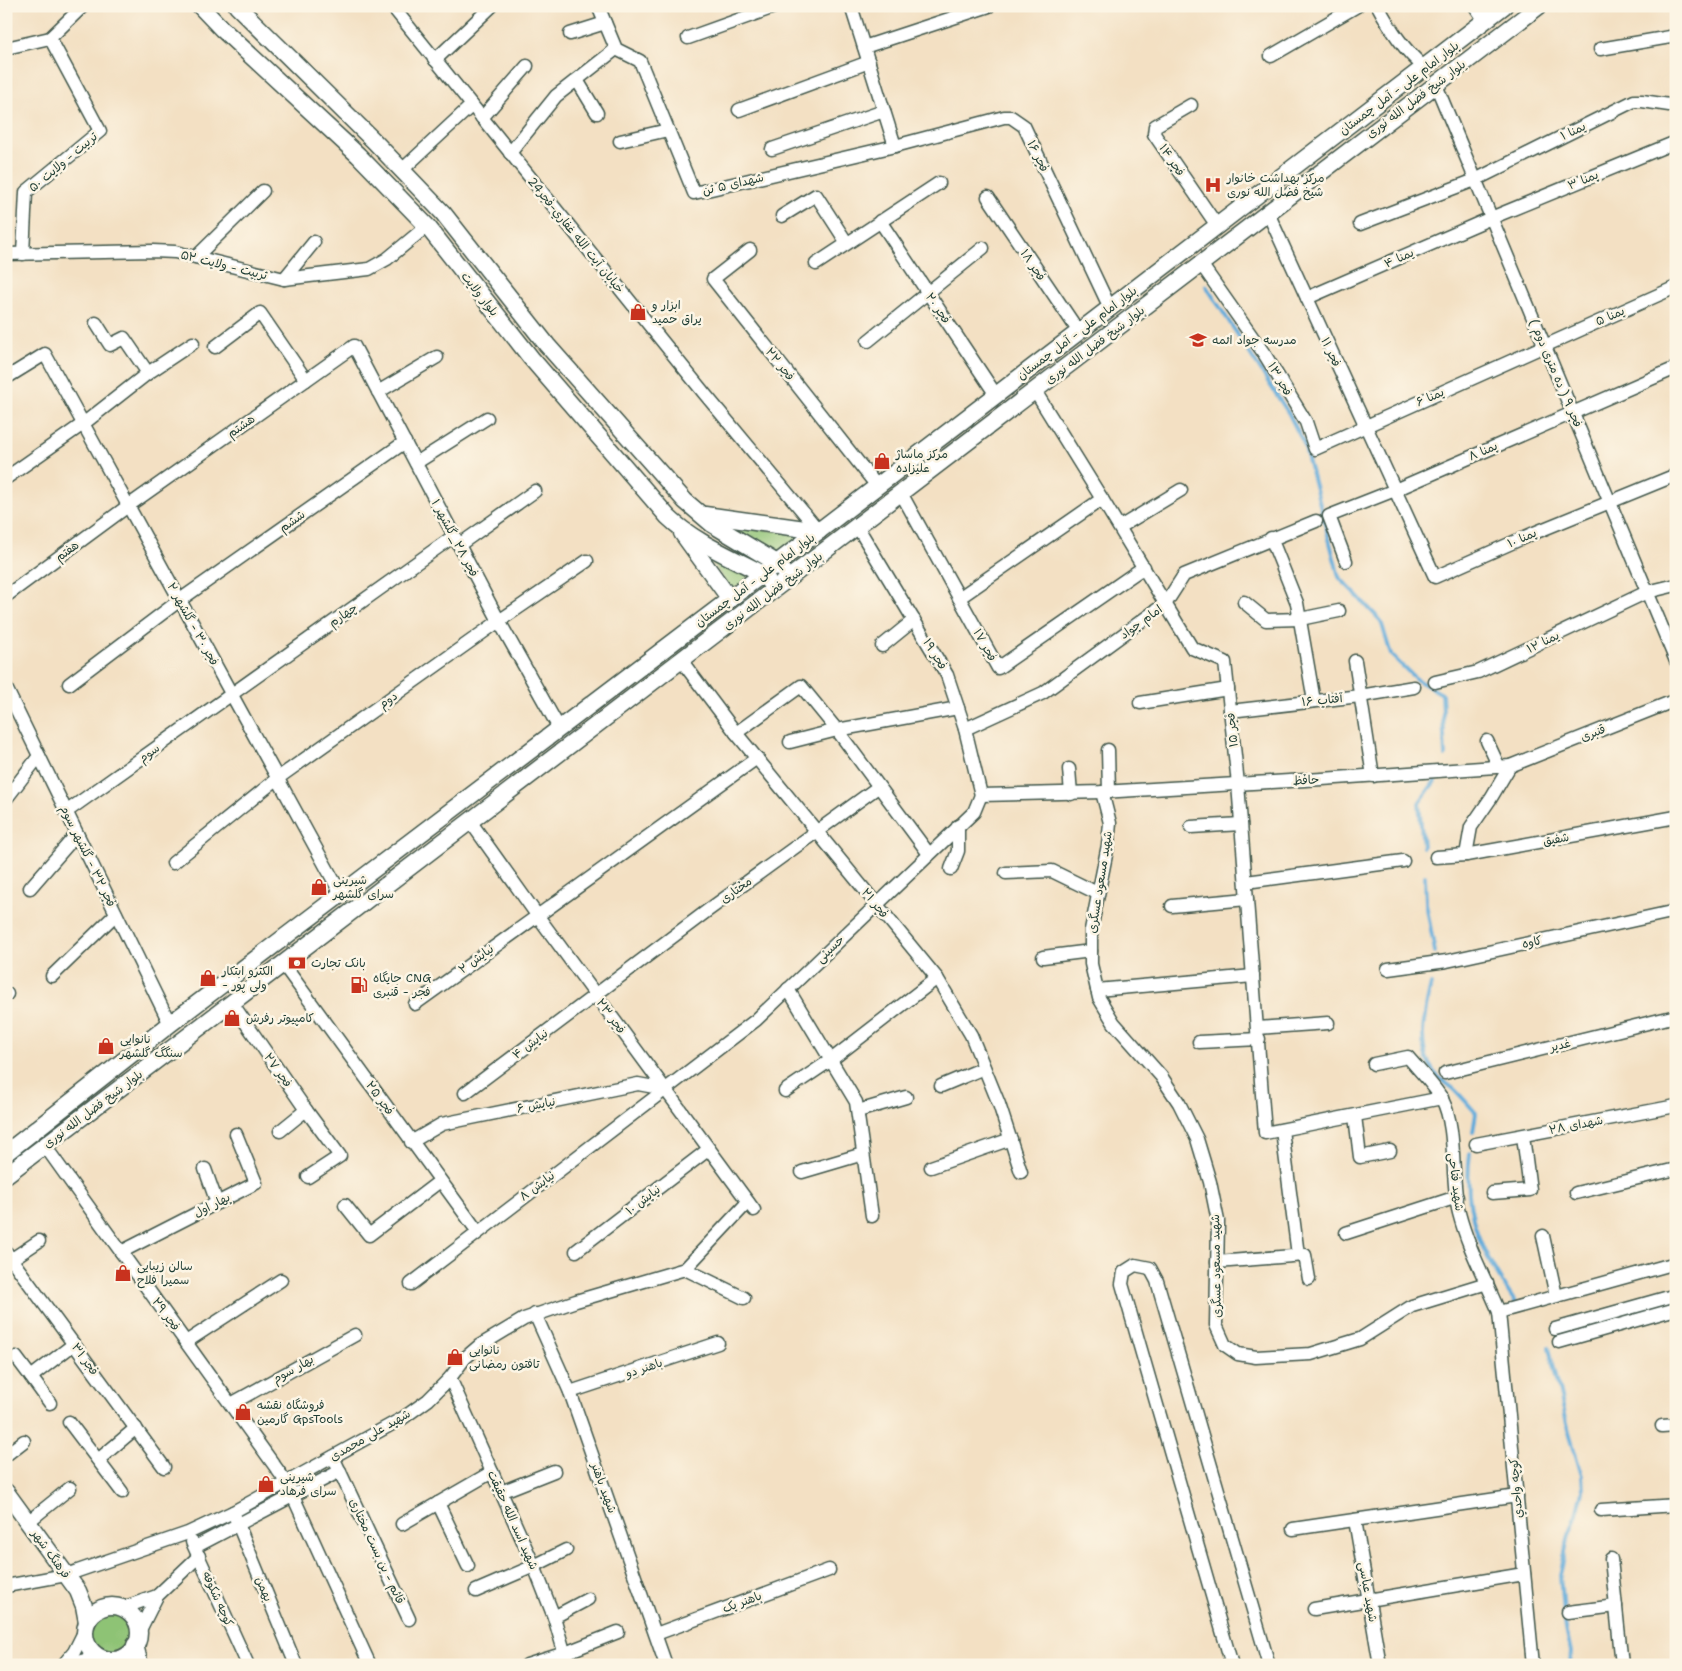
<svg xmlns="http://www.w3.org/2000/svg" width="1682" height="1671" font-family="'Shantell Sans','Playpen Sans Arabic',sans-serif">
  <style>
    .green { fill: #8ec375; stroke: #568054 }
    .lines { fill: none; stroke-linecap: round; stroke-linejoin: round }
    .stream { stroke: #62abda; stroke-width: 4 }
    .minor-casing { stroke: #3f5549; stroke-width: 15 }
    .major-casing { stroke: #3f5549; stroke-width: 19 }
    .minor { stroke: #fff; stroke-width: 12 }
    .major { stroke: #fff; stroke-width: 16 }
    .labels { text-anchor: middle; dominant-baseline: central; stroke-width: 5; stroke-linejoin: round; paint-order: stroke }
    .street-label { font-size: 12px; fill: #1f3d34; stroke: #fcf5e5 }
    .poi-label { font-size: 12px; fill: #1f3d34; stroke: #fcf5e5; text-anchor: start }
  </style>
  <rect width="100%" height="100%" fill="#fcf5e5"/>
  <filter id="ink" filterUnits="userSpaceOnUse"><feTurbulence type="fractalNoise" baseFrequency=".02" numOctaves="2"/><feDisplacementMap in="SourceGraphic" scale="10" xChannelSelector="R" yChannelSelector="G"/><feConvolveMatrix kernelMatrix="1 2 1 2 8 2 1 2 1" color-interpolation-filters="sRGB"/></filter>
  <filter id="wash" filterUnits="userSpaceOnUse"><feTurbulence type="fractalNoise" baseFrequency=".0096" numOctaves="4" result="noise"/><feDisplacementMap in="SourceGraphic" scale="20" xChannelSelector="R" yChannelSelector="G"/><feGaussianBlur stdDeviation="1.12" result="paint"/><feColorMatrix in="noise" values="0 0 0 0 0 0 0 0 0 0 0 0 0 0 0 0 0 1.4 0 .05"/><feComposite in="paint" operator="in"/></filter>
  <g filter="url(#wash)">
    <rect width="100%" height="100%" fill="#f3e0c3"/>
    <g class="green">
      <polygon points="741,527 804,534 776,556 735,531"/>
      <polygon points="714,554 752,574 731,591 712,562 711,557"/>
      <circle cx="112" cy="1633" r="26"/>
    </g>
    <g class="lines">
      <g class="stream">
        <polyline points="1206,286 1289,414 1304,444 1339,577 1381,621 1391,655 1417,680 1442,694 1445,756"/>
        <polyline points="1423,847 1419,803 1435,781"/>
        <polyline points="1425,876 1426,903 1435,952"/>
        <path d="M1431,984c-6,28 -16,64 3,88 5,7 14,12 21,18 7,7 14,15 21,23l-3,19"/>
        <path d="M1470,1153c-8,64 12,100 47,152"/>
        <polyline points="1549,1347 1570,1436 1582,1476 1583,1491 1577,1515 1569,1535 1560,1575 1563,1614 1571,1652 1570,1665"/>
      </g>
    </g>
  </g>
  <g filter="url(#ink)">
    <g class="lines">
      <g class="minor-casing">
        <g id="minor">
          <polyline points="392,6 704,393 819,531"/>
          <polyline points="598,6 616,49 640,61 694,193 895,146 1004,117 1011,117 1024,126 1110,308"/>
          <polyline points="851,6 895,146"/>
          <path d="M1378,6c13,24 26,44 47,62"/>
          <polyline points="1475,6 1485,21"/>
          <polyline points="570,34 605,23"/>
          <polyline points="688,38 777,6"/>
          <polyline points="864,47 989,6"/>
          <polyline points="6,48 50,38"/>
          <polyline points="1600,49 1676,36"/>
          <polyline points="1271,56 1357,6"/>
          <polyline points="435,60 492,6"/>
          <polyline points="577,80 597,113"/>
          <polyline points="1436,85 1676,661"/>
          <polyline points="1191,105 1155,126 1154,134 1218,227"/>
          <polyline points="739,110 869,62"/>
          <polyline points="482,118 527,66"/>
          <polyline points="620,141 668,130"/>
          <polyline points="772,149 884,111"/>
          <polyline points="510,153 556,96 616,49"/>
          <polyline points="402,170 472,105"/>
          <polyline points="988,197 1079,332"/>
          <polyline points="1268,213 1435,577 1534,533 1676,475"/>
          <polyline points="782,216 816,195 847,243"/>
          <polyline points="880,221 996,395"/>
          <polyline points="1360,224 1475,180 1634,101 1642,101 1676,106"/>
          <polyline points="750,250 713,279 877,486"/>
          <polyline points="6,254 153,251 175,252 284,279 369,269 387,259 427,226"/>
          <polyline points="23,254 26,192 100,131 50,38 83,6"/>
          <polyline points="196,257 263,191"/>
          <polyline points="816,264 939,183"/>
          <polyline points="1201,264 1265,355 1306,422 1315,449 1676,287"/>
          <polyline points="284,279 314,242"/>
          <polyline points="1307,298 1491,218 1676,142"/>
          <polyline points="96,323 110,345 124,338 148,373"/>
          <polyline points="868,341 983,248"/>
          <polyline points="215,347 260,313 306,380"/>
          <polyline points="6,378 45,354 341,894"/>
          <polyline points="1035,391 1102,499 1192,648 1225,662 1238,784 1265,1133 1442,1098"/>
          <polyline points="378,392 437,357"/>
          <polyline points="416,463 487,418"/>
          <polyline points="6,478 83,424 148,373 193,343"/>
          <polyline points="901,493 998,668 1144,567"/>
          <polyline points="857,526 947,675 965,729 981,795"/>
          <polyline points="1120,527 1181,490"/>
          <polyline points="1271,538 1297,603 1314,701"/>
          <polyline points="459,545 535,491"/>
          <polyline points="1346,561 1329,516 1395,490 1676,368"/>
          <polyline points="6,596 128,506 354,346 499,621 559,728"/>
          <polyline points="959,598 1102,499"/>
          <polyline points="1244,602 1266,620 1300,619 1339,611"/>
          <polyline points="882,646 914,620"/>
          <polyline points="681,660 736,733 937,978 971,1035 999,1104 1021,1172"/>
          <polyline points="1355,661 1373,776"/>
          <polyline points="1435,682 1478,672 1647,592 1676,585"/>
          <polyline points="69,684 180,600 405,442"/>
          <polyline points="6,688 170,1024"/>
          <polyline points="1140,703 1228,689"/>
          <polyline points="1230,711 1360,696 1414,687"/>
          <polyline points="965,729 1043,693 1166,603 1184,575 1316,521"/>
          <polyline points="736,733 801,686 837,730 929,854"/>
          <polyline points="1487,741 1499,767"/>
          <polyline points="790,742 837,730 958,708"/>
          <polyline points="1108,750 1109,792"/>
          <polyline points="1069,769 1071,794"/>
          <polyline points="1102,792 1110,823 1108,845 1091,930 1091,964 1099,998 1114,1023 1161,1076 1179,1103 1197,1139 1210,1182 1218,1221 1216,1325 1225,1345 1238,1354 1256,1357 1311,1354 1360,1339 1412,1306 1487,1283"/>
          <polyline points="981,795 1102,792 1322,779 1510,766 1676,700"/>
          <polyline points="6,799 39,756"/>
          <polyline points="66,812 454,536"/>
          <polyline points="470,821 537,915 754,1210"/>
          <polyline points="1191,827 1241,824"/>
          <polyline points="1466,855 1471,827 1491,798 1510,766"/>
          <polyline points="1436,857 1466,855 1676,817"/>
          <polyline points="173,863 278,778 499,621 587,561"/>
          <polyline points="951,869 958,851 958,826"/>
          <polyline points="1006,873 1052,871 1097,893"/>
          <polyline points="1246,882 1403,861"/>
          <polyline points="30,888 77,834"/>
          <polyline points="1172,906 1247,899"/>
          <polyline points="1043,957 1091,951"/>
          <polyline points="283,964 478,1232"/>
          <polyline points="1388,969 1447,961 1676,911"/>
          <polyline points="52,976 116,914"/>
          <polyline points="788,989 856,1102 872,1216"/>
          <polyline points="1097,990 1253,976"/>
          <polyline points="6,994 7,994"/>
          <polyline points="232,1003 306,1110 280,1131"/>
          <polyline points="415,1004 757,758"/>
          <polyline points="1258,1028 1328,1023"/>
          <polyline points="1199,1042 1259,1039"/>
          <path d="M1374,1064l34,-7c10,12 27,29 34,42 16,31 8,79 17,114 9,35 26,65 40,99l34,353"/>
          <polyline points="1445,1073 1676,1016"/>
          <polyline points="941,1086 984,1068"/>
          <polyline points="785,1091 831,1060 937,978"/>
          <polyline points="465,1093 707,911 878,787"/>
          <polyline points="306,1110 340,1156 308,1177"/>
          <polyline points="858,1111 906,1097"/>
          <polyline points="1355,1116 1360,1157 1390,1151"/>
          <polyline points="1282,1130 1298,1255"/>
          <polyline points="411,1142 442,1124 638,1084 665,1089"/>
          <polyline points="1476,1144 1676,1106"/>
          <polyline points="45,1146 287,1483 370,1665"/>
          <polyline points="931,1167 1011,1139"/>
          <polyline points="205,1169 217,1203"/>
          <polyline points="802,1172 863,1154"/>
          <polyline points="1492,1193 1530,1190 1523,1136"/>
          <polyline points="1576,1193 1676,1169"/>
          <polyline points="345,1205 369,1235 440,1181"/>
          <polyline points="1346,1233 1457,1197"/>
          <polyline points="1543,1236 1556,1296"/>
          <polyline points="576,1251 709,1149"/>
          <polyline points="6,1252 164,1467"/>
          <polyline points="121,1252 256,1183 236,1134"/>
          <polyline points="1217,1262 1305,1255 1309,1279"/>
          <polyline points="6,1263 39,1241"/>
          <polyline points="685,1269 744,1298"/>
          <polyline points="411,1284 756,1020 974,812 981,795"/>
          <polyline points="1499,1312 1676,1263"/>
          <polyline points="535,1314 570,1392 666,1665"/>
          <polyline points="1555,1329 1676,1295"/>
          <polyline points="186,1342 281,1280"/>
          <polyline points="1559,1342 1676,1309"/>
          <polyline points="16,1357 31,1377 74,1344"/>
          <polyline points="31,1377 50,1403"/>
          <polyline points="450,1378 534,1566 554,1617 568,1665"/>
          <polyline points="570,1392 718,1343"/>
          <polyline points="231,1404 355,1335"/>
          <polyline points="69,1422 122,1492"/>
          <polyline points="1662,1426 1676,1425"/>
          <polyline points="6,1455 24,1441"/>
          <polyline points="333,1457 409,1619"/>
          <polyline points="98,1460 136,1428"/>
          <polyline points="501,1492 554,1471"/>
          <polyline points="438,1503 468,1566"/>
          <polyline points="1601,1510 1676,1505"/>
          <polyline points="233,1512 296,1665"/>
          <polyline points="1355,1520 1380,1665"/>
          <polyline points="28,1522 70,1488"/>
          <polyline points="402,1524 492,1472"/>
          <polyline points="1293,1529 1517,1496"/>
          <polyline points="192,1542 248,1665"/>
          <polyline points="195,1547 340,1471"/>
          <polyline points="1611,1559 1622,1665"/>
          <polyline points="6,1586 66,1575 188,1533 233,1512 403,1418 428,1400 450,1378 465,1358 479,1346 524,1319 576,1301 685,1269 748,1202"/>
          <polyline points="476,1591 534,1566 566,1550"/>
          <polyline points="122,1608 157,1596"/>
          <polyline points="1314,1609 1524,1574"/>
          <polyline points="1568,1612 1616,1606"/>
          <polyline points="554,1617 588,1599"/>
          <polyline points="139,1632 157,1596 199,1556"/>
          <polyline points="656,1634 829,1570"/>
          <polyline points="63,1665 74,1652 85,1630"/>
          <polyline points="66,1665 100,1656"/>
          <polyline points="108,1665 116,1659"/>
          <polyline points="527,1665 565,1653 618,1632"/>
          <polyline points="1232,1665 1122,1284 1124,1272 1135,1265 1150,1268 1157,1281 1269,1665"/>
        </g>
      </g>
      <g class="major-casing">
        <g id="major">
          <path d="M200,6l22,23 136,126 69,71 104,132 137,159c26,25 63,40 95,57l6,8"/>
          <polyline points="237,6 373,140 443,213 547,345 685,501 712,524 777,563 782,570"/>
          <polyline points="705,515 819,531"/>
          <polyline points="682,533 730,599"/>
          <polyline points="6,1153 170,1024 730,599 1504,6"/>
          <polyline points="6,1175 1539,6"/>
          <polyline points="6,1492 78,1591 84,1606 87,1622"/>
          <circle cx="112" cy="1633" r="27"/>
          <polyline points="135,1645 140,1665"/>
        </g>
      </g>
      <use href="#minor" class="minor"/>
      <use href="#major" class="major"/>
    </g>
  </g>
  <defs>
    <g id="hospital-bare" transform="scale(1.35)"><path d="M-5-5h3v3.5h4V-5h3V5h-3V1.5h-4V5h-3Z" fill="#c8321e" stroke="#fcf5e5" stroke-width="2.5" paint-order="stroke"/></g>
    <g id="shop-bare" transform="scale(1.35)"><path d="M-5-2.5h2.3a2.7 3.5 0 0 1 5.4 0H5L5.5 6h-11ZM-1.5-2.5h3a1.5 2.3 0 0 0-3 0Z" fill="#c8321e" stroke="#fcf5e5" stroke-width="2.5" paint-order="stroke"/></g>
    <g id="school-bare" transform="scale(1.35)"><path d="M0-5L7-2L0 1L-7-2ZM-4 1L0 2.5L4 1V4Q0 6-4 4Z" fill="#c8321e" stroke="#fcf5e5" stroke-width="2.5" paint-order="stroke"/></g>
    <g id="bank-bare" transform="scale(1.35)"><path d="M-6-4H6V4H-6ZM0-2.3a2.3 2.3 0 1 0 0 4.6a2.3 2.3 0 1 0 0-4.6Z" fill="#c8321e" stroke="#fcf5e5" stroke-width="2.5" paint-order="stroke"/></g>
    <g id="fuel-bare" transform="scale(1.35)"><path d="M-5.5-6h7V0h2V4h1.3V-2.5L3-4.5l.8-.8L6-3V5H2.5V1h-1V6h-7ZM-4.2-4.7v3.2H.2V-4.7Z" fill="#c8321e" stroke="#fcf5e5" stroke-width="2.5" paint-order="stroke"/></g>
  </defs>
  <g fill-rule="evenodd">
    <use href="#hospital-bare" x="1213" y="185"/>
    <use href="#shop-bare" x="638" y="312"/>
    <use href="#school-bare" x="1198" y="340"/>
    <use href="#shop-bare" x="882" y="461"/>
    <use href="#shop-bare" x="319" y="887"/>
    <use href="#bank-bare" x="297" y="963"/>
    <use href="#shop-bare" x="208" y="978"/>
    <use href="#fuel-bare" x="359" y="985"/>
    <use href="#shop-bare" x="232" y="1018"/>
    <use href="#shop-bare" x="106" y="1046"/>
    <use href="#shop-bare" x="123" y="1273"/>
    <use href="#shop-bare" x="455" y="1357"/>
    <use href="#shop-bare" x="243" y="1412"/>
    <use href="#shop-bare" x="266" y="1484"/>
  </g>
  <g class="labels">
    <g class="street-label">
      <text transform="translate(1399 88) rotate(-37)">بلوار امام علی - آمل چمستان</text>
      <text transform="translate(1416 99) rotate(-37)">بلوار شیخ فضل الله نوری</text>
      <text transform="translate(1573 131) rotate(-26)">یمنا ۱</text>
      <text transform="translate(1038 156) rotate(64)">فجر ۱۶</text>
      <text transform="translate(1172 160) rotate(56)">فجر ۱۴</text>
      <text transform="translate(63 162) rotate(-40)">تربیت - ولایت ۵۰</text>
      <text transform="translate(1583 180) rotate(-22)">یمنا ۳</text>
      <text transform="translate(733 184) rotate(-13)">شهدای ۵ تن</text>
      <text transform="translate(576 235) rotate(51)">خيابان آيت الله غفاري-فجر24</text>
      <text transform="translate(1399 258) rotate(-24)">یمنا ۴</text>
      <text transform="translate(224 265) rotate(14)">تربیت - ولایت ۵۲</text>
      <text transform="translate(1033 265) rotate(56)">فجر ۱۸</text>
      <text transform="translate(480 294) rotate(52)">بلوار ولایت</text>
      <text transform="translate(938 308) rotate(56)">فجر ۲۰</text>
      <text transform="translate(1610 316) rotate(-24)">یمنا ۵</text>
      <text transform="translate(1077 333) rotate(-37)">بلوار امام علی - آمل چمستان</text>
      <text transform="translate(1095 345) rotate(-37)">بلوار شیخ فضل الله نوری</text>
      <text transform="translate(1331 352) rotate(65)">فجر ۱۱</text>
      <text transform="translate(780 364) rotate(51)">فجر ۲۲</text>
      <text transform="translate(1556 373) rotate(67)">فجر ۹ ( ده متری دوم )</text>
      <text transform="translate(1280 379) rotate(60)">فجر ۱۳</text>
      <text transform="translate(1430 397) rotate(-24)">یمنا ۶</text>
      <text transform="translate(241 426) rotate(-35)">هشتم</text>
      <text transform="translate(1483 451) rotate(-24)">یمنا ۸</text>
      <text transform="translate(292 521) rotate(-35)">ششم</text>
      <text transform="translate(455 538) rotate(62)">فجر ۲۸_گلشهر ۱</text>
      <text transform="translate(1522 538) rotate(-24)">یمنا ۱۰</text>
      <text transform="translate(67 551) rotate(-36)">هفتم</text>
      <text transform="translate(755 580) rotate(-37)">بلوار امام علی - آمل چمستان</text>
      <text transform="translate(773 591) rotate(-37)">بلوار شیخ فضل الله نوری</text>
      <text transform="translate(343 615) rotate(-35)">چهارم</text>
      <text transform="translate(1141 622) rotate(-36)">امام جواد</text>
      <text transform="translate(193 624) rotate(61)">فجر ۳۰ - گلشهر ۲</text>
      <text transform="translate(1543 642) rotate(-26)">یمنا ۱۲</text>
      <text transform="translate(985 645) rotate(61)">فجر ۱۷</text>
      <text transform="translate(935 654) rotate(58)">فجر ۱۹</text>
      <text transform="translate(388 700) rotate(-35)">دوم</text>
      <text transform="translate(1322 700) rotate(-6)">آفتاب ۱۶</text>
      <text transform="translate(1232 730) rotate(-96)">فجر ۱۵</text>
      <text transform="translate(1593 733) rotate(-22)">قنبری</text>
      <text transform="translate(149 753) rotate(-36)">سوم</text>
      <text transform="translate(1306 780) rotate(-3)">حافظ</text>
      <text transform="translate(1556 839) rotate(-10)">شفیق</text>
      <text transform="translate(88 856) rotate(64)">فجر ۳۲ - گلشهر سوم</text>
      <text transform="translate(1100 882) rotate(-81)">شهید مسعود عسگری</text>
      <text transform="translate(736 890) rotate(-36)">مختاری</text>
      <text transform="translate(875 903) rotate(51)">فجر ۲۱</text>
      <text transform="translate(1532 942) rotate(-12)">کاوه</text>
      <text transform="translate(830 949) rotate(-44)">حسینی</text>
      <text transform="translate(476 959) rotate(-36)">نیایش ۲</text>
      <text transform="translate(611 1016) rotate(54)">فجر ۲۳</text>
      <text transform="translate(530 1044) rotate(-37)">نیایش ۴</text>
      <text transform="translate(1560 1045) rotate(-14)">غدیر</text>
      <text transform="translate(278 1070) rotate(55)">فجر ۲۷</text>
      <text transform="translate(380 1098) rotate(54)">فجر ۲۵</text>
      <text transform="translate(536 1105) rotate(-11)">نیایش ۶</text>
      <text transform="translate(93 1109) rotate(-37)">بلوار شیخ فضل الله نوری</text>
      <text transform="translate(1576 1125) rotate(-11)">شهدای ۲۸</text>
      <text transform="translate(1456 1182) rotate(83)">شهید فتاحی</text>
      <text transform="translate(537 1186) rotate(-37)">نیایش ۸</text>
      <text transform="translate(643 1200) rotate(-38)">نیایش ۱۰</text>
      <text transform="translate(212 1205) rotate(-27)">بهار اول</text>
      <text transform="translate(1216 1266) rotate(-91)">شهید مسعود عسگری</text>
      <text transform="translate(166 1314) rotate(54)">فجر ۲۹</text>
      <text transform="translate(85 1359) rotate(54)">فجر ۳۱</text>
      <text transform="translate(644 1368) rotate(-18)">باهنر دو</text>
      <text transform="translate(293 1369) rotate(-29)">بهار سوم</text>
      <text transform="translate(370 1435) rotate(-30)">شهید علی محمدی</text>
      <text transform="translate(604 1488) rotate(70)">شهید باهنر</text>
      <text transform="translate(1516 1488) rotate(-95)">كوچه واحدي</text>
      <text transform="translate(513 1520) rotate(66)">شهید اسد الله حقیقت</text>
      <text transform="translate(377 1551) rotate(65)">قائم - بن بست مختاری</text>
      <text transform="translate(51 1554) rotate(54)">فرهنگ شهر</text>
      <text transform="translate(264 1589) rotate(67)">بهمن</text>
      <text transform="translate(1368 1592) rotate(80)">شهید عباسی</text>
      <text transform="translate(218 1599) rotate(66)">کوچه شکوفه</text>
      <text transform="translate(742 1602) rotate(-20)">باهنر یک</text>
    </g>
    <g class="poi-label">
      <text x="1227" y="178">مرکز بهداشت خانوار<tspan x="1227" dy="14">شیخ فضل الله نوری</tspan></text>
      <text x="652" y="305">ابزار و<tspan x="652" dy="14">یراق حمید</tspan></text>
      <text x="1212" y="340">مدرسه جواد ائمه</text>
      <text x="896" y="454">مرکز ماساژ<tspan x="896" dy="14">علیزاده</tspan></text>
      <text x="333" y="880">شیرینی<tspan x="333" dy="14">سرای گلشهر</tspan></text>
      <text x="311" y="963">بانک تجارت</text>
      <text x="222" y="971">الکترو ابتکار<tspan x="222" dy="14">- ولی پور</tspan></text>
      <text x="373" y="978">جایگاه CNG<tspan x="373" dy="14">فجر - قنبری</tspan></text>
      <text x="246" y="1018">کامپیوتر رفرش</text>
      <text x="120" y="1039">نانوایی<tspan x="120" dy="14">سنگگ گلشهر</tspan></text>
      <text x="137" y="1266">سالن زیبایی<tspan x="137" dy="14">سمیرا فلاح</tspan></text>
      <text x="469" y="1350">نانوایی<tspan x="469" dy="14">تافتون رمضانی</tspan></text>
      <text x="257" y="1405">فروشگاه نقشه<tspan x="257" dy="14">گارمین GpsTools</tspan></text>
      <text x="280" y="1477">شیرینی<tspan x="280" dy="14">سرای فرهاد</tspan></text>
    </g>
  </g>
  <rect width="1682" height="1671" fill="none" stroke="#fcf5e5" stroke-width="25"/>
</svg>
